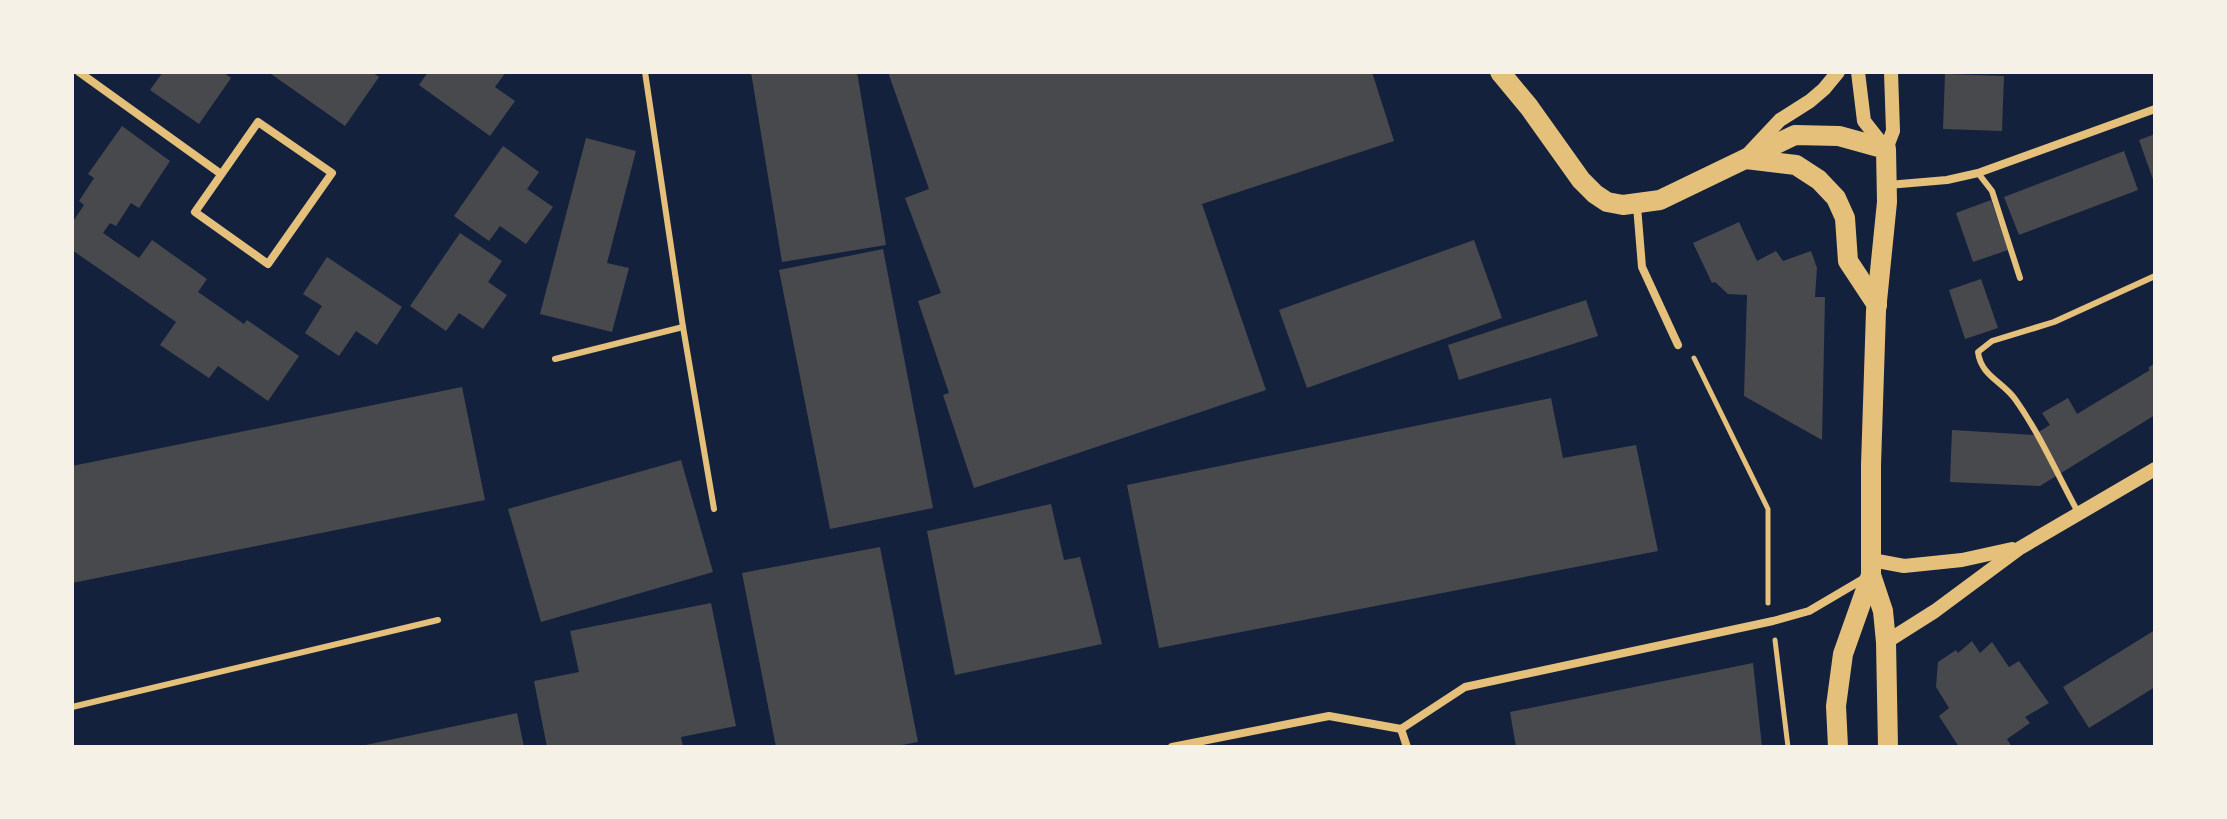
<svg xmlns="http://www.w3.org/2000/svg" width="2227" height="819" font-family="'Fira Sans Condensed',sans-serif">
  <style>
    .building { fill: #48494c }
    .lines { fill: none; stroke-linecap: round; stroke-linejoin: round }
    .path { stroke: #e5c07b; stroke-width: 5 }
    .service { stroke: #e5c07b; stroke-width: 6 }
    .minor { stroke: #e5c07b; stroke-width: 8 }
    .tertiary { stroke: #e5c07b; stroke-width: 14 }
    .primary { stroke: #e5c07b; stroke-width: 20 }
  </style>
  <rect width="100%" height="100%" fill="#14213d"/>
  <g class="building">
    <polygon points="163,72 223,72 231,78 199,124 150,90"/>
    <polygon points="273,72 372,72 379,77 345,126 271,74"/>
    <polygon points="428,72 506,72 495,87 515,101 490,136 419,85"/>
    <polygon points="751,72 857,72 886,245 782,262"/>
    <polygon points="888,72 1372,72 1394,141 1202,204 1266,390 974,488 943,395 949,393 918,301 941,293 905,198 929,189"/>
    <polygon points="1945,74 2004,76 2002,131 1943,129"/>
    <polygon points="122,126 170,161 139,208 131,203 116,226 110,223 103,233 139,258 152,240 207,279 198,292 244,324 247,320 299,356 268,401 218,366 209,378 160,345 176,322 72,250 72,223 84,205 79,201 94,178 88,174"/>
    <polygon points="2155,134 2155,185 2139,140"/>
    <polygon points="586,138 636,151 607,263 629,268 612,332 540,314"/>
    <polygon points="503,146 539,172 527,189 553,207 526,244 500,226 489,241 454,216"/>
    <polygon points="2124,151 2138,190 2019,235 2004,197"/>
    <polygon points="1991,200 2008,250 1973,262 1956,213"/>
    <polygon points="1739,222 1757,261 1776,251 1783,261 1811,251 1817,268 1815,297 1825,297 1822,440 1744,396 1747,295 1728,294 1715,282 1712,283 1693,243"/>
    <polygon points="460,233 502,261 488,282 507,295 483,329 459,313 446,331 410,306"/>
    <polygon points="1474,240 1502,318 1307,388 1279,310"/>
    <polygon points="883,249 933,508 830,529 779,270"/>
    <polygon points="327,257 402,307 377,345 356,331 339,356 305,333 322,306 303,294"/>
    <polygon points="1981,279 1998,328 1965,339 1949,290"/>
    <polygon points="1586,300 1598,336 1459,380 1448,345"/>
    <polygon points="2155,363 2155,415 2040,486 1950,482 1952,430 2034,435 2050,425 2042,413 2068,398 2077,414 2150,370 2148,368"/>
    <polygon points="462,387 485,500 72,583 72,466"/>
    <polygon points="1551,398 1563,458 1636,445 1658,551 1159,648 1127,485"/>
    <polygon points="681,460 713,572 541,622 508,509"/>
    <polygon points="1051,504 1064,560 1080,557 1102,644 955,675 927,531"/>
    <polygon points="880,547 918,742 891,747 776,747 742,573"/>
    <polygon points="711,603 736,726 681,737 683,747 547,747 534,681 579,672 570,631"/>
    <polygon points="2155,630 2155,687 2089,728 2063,687"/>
    <polygon points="1972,641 1980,653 1992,642 2009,667 2019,661 2049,703 2025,717 2030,723 2007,739 2012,747 1959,747 1939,716 1949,708 1936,687 1938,662 1956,650 1958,653"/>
    <polygon points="1753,663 1762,747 1516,747 1510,712"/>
    <polygon points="517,713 524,747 361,747 361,746"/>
  </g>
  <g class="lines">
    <g class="path">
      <polyline points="1694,358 1768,509 1768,603"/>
      <polyline points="1775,640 1788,747"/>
    </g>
    <g class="service">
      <polyline points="645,72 683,327 714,509"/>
      <polyline points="1978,173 1992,191 2020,278"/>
      <polyline points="555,359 683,327"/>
      <path d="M2079,514c-21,-38 -39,-80 -64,-115 -13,-18 -34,-23 -37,-47l14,-11 62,-19 101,-46"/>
      <polyline points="72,707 438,620"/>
    </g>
    <g class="minor">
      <polyline points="79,72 221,174"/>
      <polygon points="258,122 332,173 268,264 195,212"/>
      <polyline points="1888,185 1947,180 1978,173 2155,109"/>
      <polyline points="1637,206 1642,267 1678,345"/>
      <polyline points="1401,729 1407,747"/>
      <polyline points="1172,747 1329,716 1401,729 1465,687 1773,621 1809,611 1865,578"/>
    </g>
    <g class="tertiary">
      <polyline points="1858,72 1864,121 1886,149"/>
      <polyline points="1886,149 1893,131 1891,72"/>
      <polyline points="1749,153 1780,120 1810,101 1824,89 1838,72"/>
      <polyline points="1872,560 1904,566 1962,560 2012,549"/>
      <polyline points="1886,642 1935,611 2020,548 2155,469"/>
    </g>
    <g class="primary">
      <polyline points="1500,72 1529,107 1581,180 1595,194 1607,202 1623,205 1660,200 1795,135 1839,136 1886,149 1887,202 1876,311 1871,465 1871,575 1843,654 1836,706 1838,747"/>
      <polyline points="1746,159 1796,165 1819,180 1836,198 1845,218 1848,261 1877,305"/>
      <polyline points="1871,575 1883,611 1886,642 1888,747"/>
    </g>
  </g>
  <rect width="2227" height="819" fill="none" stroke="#f6f1e7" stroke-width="148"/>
</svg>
